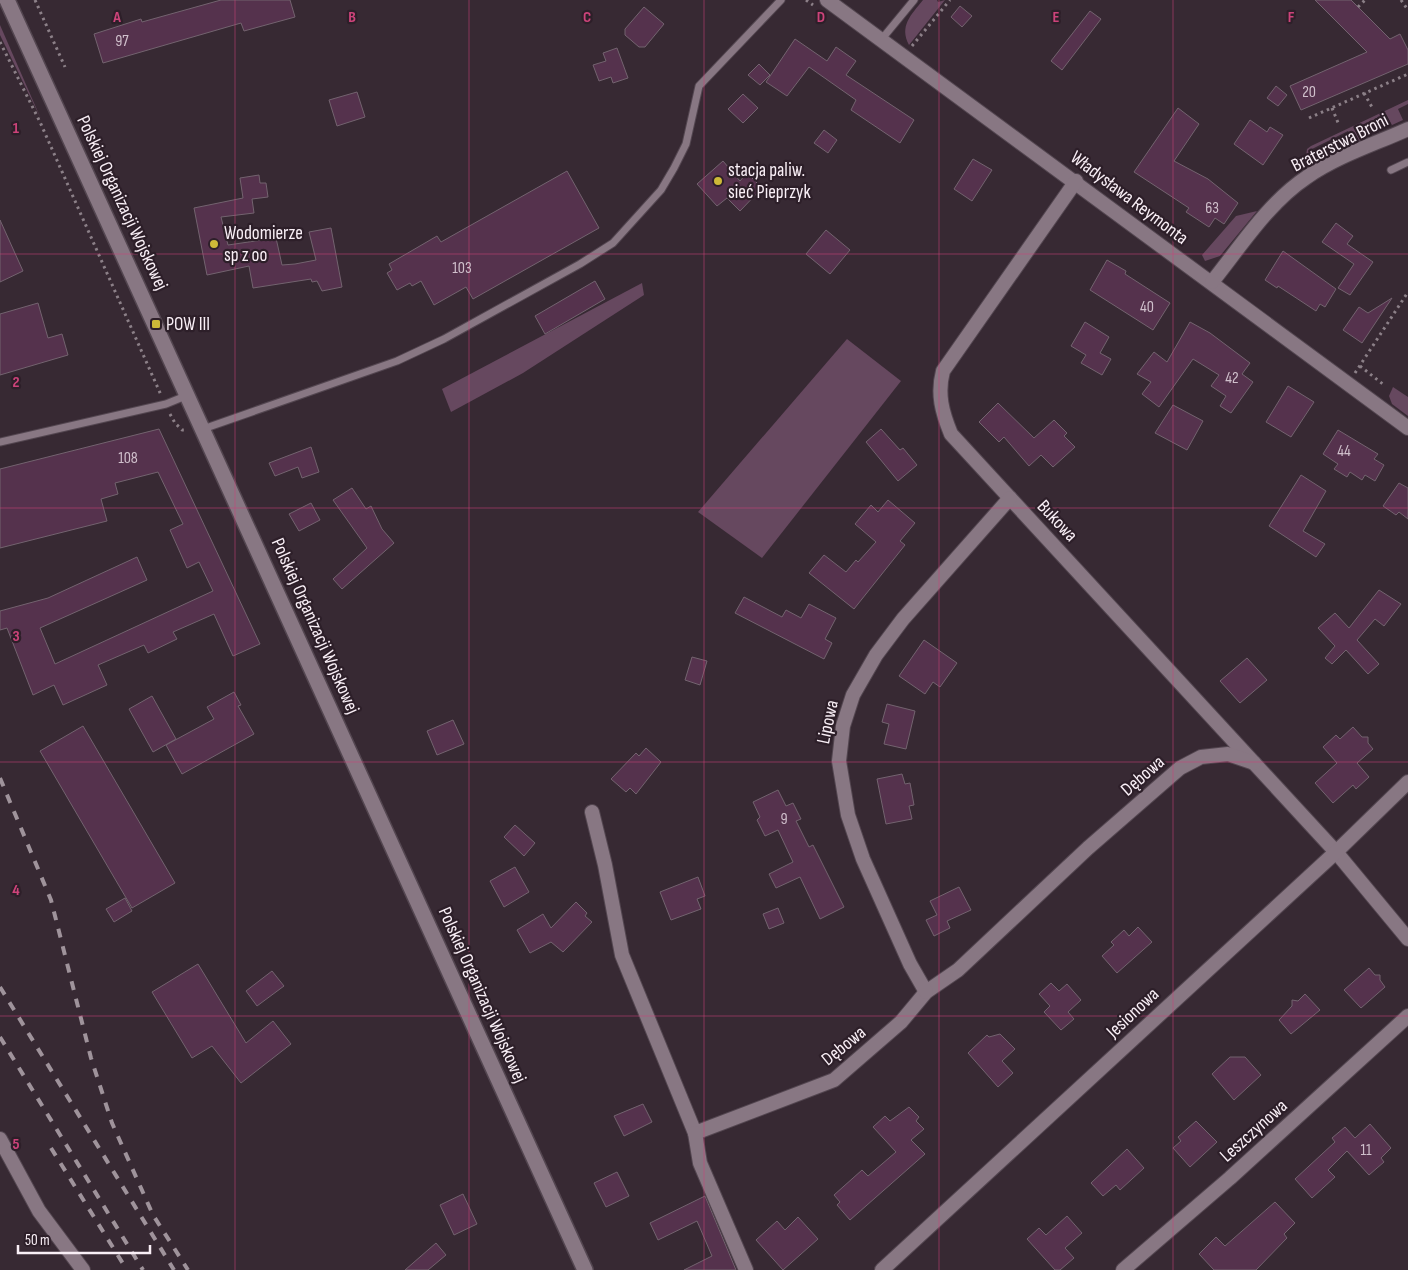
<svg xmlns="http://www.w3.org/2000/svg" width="1408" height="1270" font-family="'Sofia Sans Condensed',sans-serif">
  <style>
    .green { fill: #66485f }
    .building { fill: #55324d; stroke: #73636f }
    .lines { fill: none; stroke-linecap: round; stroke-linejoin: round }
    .service-casing { stroke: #534650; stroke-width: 9 }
    .minor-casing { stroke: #534650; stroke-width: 16 }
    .secondary-casing { stroke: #534650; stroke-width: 18 }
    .path { stroke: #8c8088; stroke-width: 3; stroke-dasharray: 2.5 4; stroke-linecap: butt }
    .service { stroke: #887783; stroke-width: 7 }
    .minor { stroke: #887783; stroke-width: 14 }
    .secondary { stroke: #887783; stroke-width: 15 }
    .rail { stroke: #9f939b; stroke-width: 4; stroke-dasharray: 9 9; stroke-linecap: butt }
    .grid { fill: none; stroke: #cd437a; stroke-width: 1; stroke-opacity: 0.55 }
    .poi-dot { fill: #cdb938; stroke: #2d1f29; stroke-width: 2 }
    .labels { text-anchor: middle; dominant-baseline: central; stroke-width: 4.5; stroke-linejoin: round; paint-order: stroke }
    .number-label { font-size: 16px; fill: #d0c0cc }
    .street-label { font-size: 19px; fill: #f9eff6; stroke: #2d1f29 }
    .poi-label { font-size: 19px; fill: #f9eff6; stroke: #2d1f29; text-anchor: start }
    .grid-label { font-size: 16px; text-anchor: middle; font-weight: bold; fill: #cd437a; stroke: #2d1f29; stroke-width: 4.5; stroke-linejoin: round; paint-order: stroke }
  </style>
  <rect width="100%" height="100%" fill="#372933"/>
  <g class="green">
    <path d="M923,0h14l1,2 7,-2 -36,45c-10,-19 2,-30 14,-45z"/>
    <polygon points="0,25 41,119 0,35"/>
    <polygon points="1408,100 1408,104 1398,109 1403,120 1392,125 1386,114 1356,128 1361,140 1355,142 1348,131 1312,149 1318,160 1311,161 1306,156 1307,149 1311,146"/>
    <polygon points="1257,211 1220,256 1205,261 1202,255 1236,216"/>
    <polygon points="642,283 644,295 523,373 451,412 442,389"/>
    <polygon points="847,339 901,381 762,558 698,512"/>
    <polygon points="1393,387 1408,397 1408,416 1392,404 1389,396"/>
  </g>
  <g class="building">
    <polygon points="221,0 290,0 295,17 244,31 241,23 103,63 94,34 141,19 142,22"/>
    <polygon points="1315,0 1351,0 1390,39 1400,34 1408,50 1408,64 1301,110 1290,86 1367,52"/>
    <polygon points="960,6 972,16 962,27 951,17"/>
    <polygon points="644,7 664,24 645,47 639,47 625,35 625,29"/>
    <polygon points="1090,11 1101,19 1062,70 1051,61"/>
    <polygon points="795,39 827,61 836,47 856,61 846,75 914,120 900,143 851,110 856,100 809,67 787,96 766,82"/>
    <polygon points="617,48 628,78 613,83 611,77 599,81 593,65 606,61 603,53"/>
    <polygon points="759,64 770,75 760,85 748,75"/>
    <polygon points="1276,86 1287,95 1278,106 1267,98"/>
    <polygon points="357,92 365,117 337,126 329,100"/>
    <polygon points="743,94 758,108 743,123 728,109"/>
    <polygon points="1178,108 1199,124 1174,161 1208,179 1238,203 1224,224 1215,218 1209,227 1186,212 1189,208 1134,172"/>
    <polygon points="1250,120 1267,132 1270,127 1283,135 1263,165 1234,144"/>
    <polygon points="824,130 837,140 828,153 814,143"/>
    <polygon points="973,159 992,170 972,201 954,189"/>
    <polygon points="723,161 740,181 747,173 762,188 740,211 727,198 717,206 697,184"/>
    <polygon points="567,171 599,228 473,299 466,287 434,305 421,281 412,286 410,283 397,290 387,273 392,270 389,264 437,236 441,242"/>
    <polygon points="259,175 260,183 266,183 268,197 252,199 254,213 221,217 228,245 276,238 282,265 295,264 316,260 309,232 331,228 342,287 322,291 317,281 312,282 311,279 253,288 249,266 207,275 194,208 243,198 240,178"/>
    <polygon points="0,220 23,271 0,282"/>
    <polygon points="1336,223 1353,236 1347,244 1373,262 1350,295 1338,288 1354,264 1322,242"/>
    <polygon points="826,230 850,250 830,274 806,254"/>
    <polygon points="1283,251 1336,289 1325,307 1320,304 1316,311 1278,286 1277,288 1265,280"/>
    <polygon points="1107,260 1126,271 1125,274 1170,303 1153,330 1090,290"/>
    <polygon points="595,281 605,299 545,334 535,316"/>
    <polygon points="1392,298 1362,343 1343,330 1359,307 1368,313"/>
    <polygon points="38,303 48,338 62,334 68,355 0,375 0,314"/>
    <polygon points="1085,322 1109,337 1100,353 1111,359 1102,375 1081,363 1086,355 1071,346"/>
    <polygon points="1190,322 1210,333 1250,363 1242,374 1253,382 1231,413 1220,406 1226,396 1211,386 1219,375 1193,359 1159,407 1142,394 1151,382 1137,374 1154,352 1167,362"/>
    <polygon points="1288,386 1314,402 1291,437 1266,422"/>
    <polygon points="998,403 1034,438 1054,420 1067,433 1064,436 1075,447 1053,467 1041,455 1029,466 1004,437 999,442 979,422"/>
    <polygon points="1173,405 1203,421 1187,450 1155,433"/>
    <polygon points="159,429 260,644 233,656 214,614 173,632 177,639 148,653 144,645 98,665 107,685 63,705 54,685 33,695 7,628 0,630 0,611 48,598 137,557 147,580 40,628 55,664 213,591 199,562 187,568 170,530 183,524 158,472 115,483 118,494 101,499 107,521 0,548 0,469"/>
    <polygon points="881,429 900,450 903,448 917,465 898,481 866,442"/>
    <polygon points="1338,430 1378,454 1374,459 1384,465 1375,481 1365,475 1362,480 1350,472 1347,477 1334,469 1338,464 1323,454"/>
    <polygon points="311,447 319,472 302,478 298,467 275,476 269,463"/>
    <polygon points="1301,475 1326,491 1303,531 1325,544 1316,557 1269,526"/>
    <polygon points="1399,483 1408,488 1408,519 1399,512 1396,515 1383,506"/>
    <polygon points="352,488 366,509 371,506 382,529 394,543 342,589 333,579 367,548 333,500"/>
    <polygon points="888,500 915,523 900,541 905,545 854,609 809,573 824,555 846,572 856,560 858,562 876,542 855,524 871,505 878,512"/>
    <polygon points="311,503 320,520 299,531 289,514"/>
    <polygon points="1379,590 1401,604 1384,626 1375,619 1357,640 1379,664 1368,674 1346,650 1332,664 1325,658 1335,646 1318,628 1335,613 1349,628"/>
    <polygon points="744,597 782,617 786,610 801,618 809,604 836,618 825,639 832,643 824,659 735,613"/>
    <polygon points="924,640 957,663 940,687 933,682 925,694 899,676"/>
    <polygon points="692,657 707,661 700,685 685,680"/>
    <polygon points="1247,658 1267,680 1240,703 1220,681"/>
    <polygon points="234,692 241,705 238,706 254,734 182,774 166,745 214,719 207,707"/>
    <polygon points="152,696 176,739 153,752 129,709"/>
    <polygon points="887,704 915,711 906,749 884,744 889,724 882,722"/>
    <polygon points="453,720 464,744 437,755 427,731"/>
    <polygon points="83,726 175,883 132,908 40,751"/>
    <polygon points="1353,727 1362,737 1368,737 1368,743 1373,749 1357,763 1369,777 1356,789 1353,785 1333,803 1315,783 1337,763 1323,747 1336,735 1340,739"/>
    <polygon points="646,748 661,762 636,794 630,788 626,792 611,779 636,753 639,756"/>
    <polygon points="902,774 905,784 910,783 914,805 909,806 912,819 886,824 877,779"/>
    <polygon points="778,790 786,806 793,803 801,819 796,821 809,847 813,845 844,907 820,919 800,877 776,888 769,874 793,862 778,830 765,836 757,820 760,817 753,802"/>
    <polygon points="515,825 535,843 524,856 504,837"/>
    <polygon points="515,867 529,892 504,907 490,881"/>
    <polygon points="698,877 705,896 697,899 701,909 671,920 660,892"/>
    <polygon points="959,887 971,910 947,921 950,928 934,936 926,920 937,915 930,901"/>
    <polygon points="125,898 132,911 114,922 106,909"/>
    <polygon points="576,902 587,913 585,916 592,922 563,952 551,942 530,953 517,930 543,914 551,928"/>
    <polygon points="778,908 784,923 769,929 763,914"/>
    <polygon points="1138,927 1152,942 1117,973 1102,956 1114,945 1111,942 1124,930 1129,936"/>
    <polygon points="198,964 246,1043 273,1021 291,1044 241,1083 212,1046 192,1058 152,992"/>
    <polygon points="1369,968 1375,975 1380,975 1380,980 1385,987 1361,1008 1344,990"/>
    <polygon points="272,971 284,986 257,1006 246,991"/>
    <polygon points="1051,983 1059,991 1067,984 1081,1000 1068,1012 1074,1019 1061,1030 1044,1012 1050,1006 1039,994"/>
    <polygon points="1305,994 1320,1010 1291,1034 1279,1020 1292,1006 1292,1000 1298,1001"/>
    <polygon points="1000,1034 1015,1049 1002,1061 1013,1073 998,1087 968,1053 987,1035 989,1037"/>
    <polygon points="1230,1057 1245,1057 1261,1075 1234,1100 1212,1074"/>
    <polygon points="643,1104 652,1122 624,1136 614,1116"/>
    <polygon points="909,1107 919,1117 916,1121 924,1129 911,1140 925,1154 850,1220 837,1205 840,1202 834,1195 862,1170 868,1176 896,1152 873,1127 885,1116 890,1121"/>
    <polygon points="1196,1121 1217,1142 1190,1167 1173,1148 1181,1141 1178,1137"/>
    <polygon points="1370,1124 1391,1148 1381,1158 1384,1162 1369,1175 1347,1151 1328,1170 1335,1177 1312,1198 1295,1179 1335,1142 1332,1138 1345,1127 1355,1138"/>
    <polygon points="1127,1149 1144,1168 1120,1190 1116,1185 1103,1196 1091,1183"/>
    <polygon points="617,1172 629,1196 606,1207 594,1183"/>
    <polygon points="463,1194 477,1224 454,1235 440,1205"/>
    <polygon points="705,1196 736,1270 684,1270 712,1256 697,1221 658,1240 650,1223"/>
    <polygon points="1275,1202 1295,1223 1284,1234 1287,1238 1256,1270 1214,1270 1199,1254 1216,1237 1225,1246"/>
    <polygon points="1067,1216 1082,1233 1065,1248 1074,1258 1060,1270 1055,1270 1027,1239 1039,1228 1046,1235"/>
    <polygon points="798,1217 818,1239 783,1270 756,1240 777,1221 785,1230"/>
    <polygon points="436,1243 446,1255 428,1270 405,1270"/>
  </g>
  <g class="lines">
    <g class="service-casing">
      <g id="service">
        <polyline points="881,40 914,0"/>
        <polyline points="1391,170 1408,162"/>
        <polyline points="203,429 397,361 444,339 580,264 613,243 661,190 674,168 686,144 699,86 781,0"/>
        <polyline points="0,442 166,404 188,395"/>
      </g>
    </g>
    <g class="minor-casing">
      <g id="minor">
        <polyline points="827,0 1408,428"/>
        <path d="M1076,181l-133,190c-6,23 -1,41 8,63l385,418 72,87"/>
        <path d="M1212,282c29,-36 56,-79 95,-105 30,-21 68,-33 101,-48"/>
        <polyline points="592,812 605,865 622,955 695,1133 834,1080 901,1022 926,992 958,970 1088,848 1180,768 1201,757 1228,754 1254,763"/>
        <polyline points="926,992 910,964 863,859 848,815 839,761 843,726 853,695 876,655 903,619 1010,498"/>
        <polyline points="695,1133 700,1163 746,1270"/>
        <polyline points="0,1139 39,1211 83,1270"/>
        <polyline points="882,1270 1336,852 1408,782"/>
        <polyline points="1123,1270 1230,1178 1408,1016"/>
      </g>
    </g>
    <g class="secondary-casing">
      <polyline id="secondary" points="7,0 585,1270"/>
    </g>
    <g class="path">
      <polyline points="35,0 65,67"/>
      <polyline points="806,0 813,5"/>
      <polyline points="1401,0 1408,10"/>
      <polyline points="1358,7 1365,0"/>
      <polyline points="0,42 40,122 161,395"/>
      <polyline points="912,46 950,0"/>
      <polyline points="1364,93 1373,109"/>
      <polyline points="1332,108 1339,125"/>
      <polyline points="1309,118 1408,74"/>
      <polyline points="1360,366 1384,385"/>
      <polyline points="1355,373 1408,292"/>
      <polyline points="170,414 175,423 182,430 185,430"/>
    </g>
    <use href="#service" class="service"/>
    <use href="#minor" class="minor"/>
    <use href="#secondary" class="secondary"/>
    <g class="rail">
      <polyline points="0,778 51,900 91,1058 112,1123 153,1215 188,1270"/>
      <polyline points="0,987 174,1270"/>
      <polyline points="0,1037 143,1270"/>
      <polyline points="51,1148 127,1270"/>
    </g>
  </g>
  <path class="grid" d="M235,0v1270M469,0v1270M704,0v1270M939,0v1270M1173,0v1270M0,254h1408M0,508h1408M0,762h1408M0,1016h1408"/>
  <g class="poi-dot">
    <circle cx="718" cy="181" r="5"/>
    <circle cx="214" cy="244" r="5"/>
    <rect x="151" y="319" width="10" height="10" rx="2.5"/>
  </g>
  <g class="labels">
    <g class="number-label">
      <text x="122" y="41">97</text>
      <text x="1309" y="92">20</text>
      <text x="1212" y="208">63</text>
      <text x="462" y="268">103</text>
      <text x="1147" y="307">40</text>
      <text x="1232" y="378">42</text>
      <text x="1344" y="451">44</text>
      <text x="128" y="458">108</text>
      <text x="784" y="819">9</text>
      <text x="1366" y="1150">11</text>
    </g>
    <g class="street-label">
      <text transform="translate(1340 143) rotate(-27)">Braterstwa Broni</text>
      <text transform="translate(1129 198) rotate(37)">Władysława Reymonta</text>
      <text transform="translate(122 203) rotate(65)">Polskiej Organizacji Wojskowej</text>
      <text transform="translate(1057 521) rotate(47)">Bukowa</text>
      <text transform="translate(315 626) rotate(66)">Polskiej Organizacji Wojskowej</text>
      <text transform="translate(828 722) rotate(-78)">Lipowa</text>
      <text transform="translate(1143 776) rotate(-41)">Dębowa</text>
      <text transform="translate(482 995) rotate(66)">Polskiej Organizacji Wojskowej</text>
      <text transform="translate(1133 1013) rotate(-43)">Jesionowa</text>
      <text transform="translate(844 1046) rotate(-39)">Dębowa</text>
      <text transform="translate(1254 1131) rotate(-42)">Leszczynowa</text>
    </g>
    <g class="poi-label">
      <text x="728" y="170">stacja paliw.<tspan x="728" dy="22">sieć Pieprzyk</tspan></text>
      <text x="224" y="233">Wodomierze<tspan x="224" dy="22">sp z oo</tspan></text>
      <text x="166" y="324">POW III</text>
    </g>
  </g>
  <g class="grid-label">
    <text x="117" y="22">A</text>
    <text x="352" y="22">B</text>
    <text x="587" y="22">C</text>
    <text x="821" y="22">D</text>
    <text x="1056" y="22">E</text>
    <text x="1291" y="22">F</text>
    <text x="16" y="133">1</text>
    <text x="16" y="387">2</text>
    <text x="16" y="641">3</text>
    <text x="16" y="895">4</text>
    <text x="16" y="1149">5</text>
  </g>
  <path d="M18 1245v8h132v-8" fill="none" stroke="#f9eff6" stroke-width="2.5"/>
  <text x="25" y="1245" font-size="15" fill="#f9eff6" stroke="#2d1f29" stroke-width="4" paint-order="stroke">50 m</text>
</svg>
